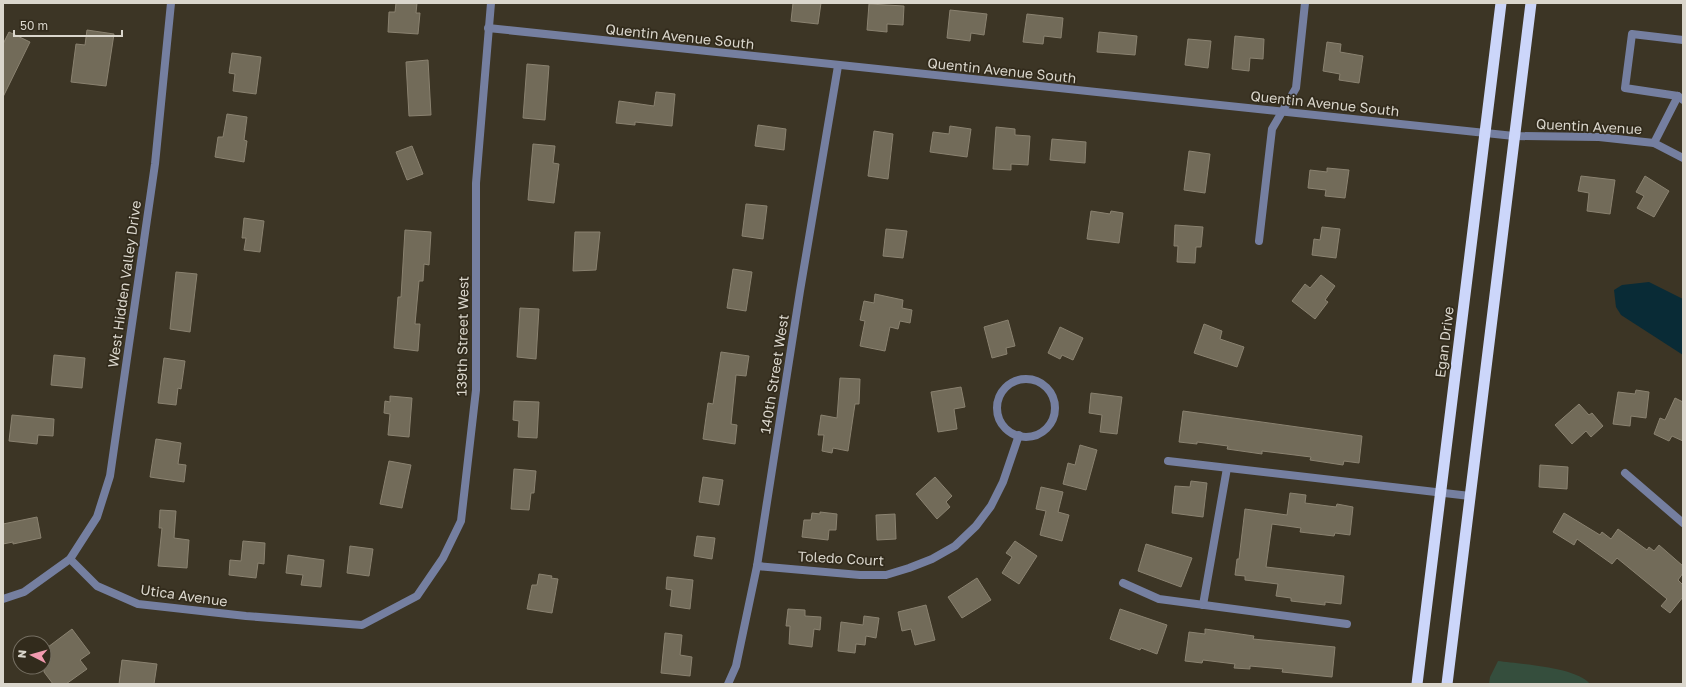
<svg xmlns="http://www.w3.org/2000/svg" width="1686" height="687" font-family="'Golos Text',sans-serif">
  <style>
    .green { fill: #354e3d }
    .water { fill: #092b36 }
    .building { fill: #726b59; stroke: #8a8270 }
    .lines { fill: none; stroke-linecap: round; stroke-linejoin: round }
    .service { stroke: #757fa0; stroke-width: 8 }
    .minor { stroke: #757fa0; stroke-width: 8 }
    .tertiary { stroke: #757fa0; stroke-width: 8 }
    .trunk { stroke: #ccd6fa; stroke-width: 11 }
    .labels { text-anchor: middle; dominant-baseline: central; stroke-width: 3.5; stroke-linejoin: round; paint-order: stroke }
    .street-label { font-size: 14px; fill: #dad6cc; stroke: #322b1c }
  </style>
  <rect width="100%" height="100%" fill="#3c3525"/>
  <path class="green" d="M1498,661c22,3 79,6 92,23h-101l1,-7z"/>
  <polygon class="water" points="1649,282 1683,299 1683,355 1621,315 1616,307 1614,290 1622,285"/>
  <g class="building">
    <polygon points="396,3 417,3 416,13 420,13 418,34 388,32 389,12 395,12"/>
    <polygon points="793,3 821,3 818,24 791,21"/>
    <polygon points="869,4 904,6 903,25 887,24 887,32 867,30"/>
    <polygon points="950,10 987,14 984,35 971,33 970,41 947,38"/>
    <polygon points="1027,14 1063,18 1061,38 1044,36 1043,44 1023,42"/>
    <polygon points="87,30 114,34 106,86 71,82 76,44 85,45"/>
    <polygon points="9,32 30,42 3,97 3,44"/>
    <polygon points="1099,32 1137,36 1135,55 1097,52"/>
    <polygon points="1235,36 1264,39 1263,59 1250,58 1249,71 1232,69"/>
    <polygon points="1188,39 1211,41 1208,68 1185,65"/>
    <polygon points="1327,42 1341,44 1340,52 1363,56 1359,83 1339,80 1340,74 1323,71"/>
    <polygon points="232,53 261,57 256,94 233,91 235,74 229,73"/>
    <polygon points="428,60 431,115 409,116 406,62"/>
    <polygon points="527,64 549,66 545,120 523,118"/>
    <polygon points="656,92 675,94 672,126 635,122 635,125 616,123 619,101 654,106"/>
    <polygon points="227,114 247,117 244,140 247,141 244,162 215,157 218,137 223,137"/>
    <polygon points="758,125 786,129 784,150 755,146"/>
    <polygon points="950,126 971,129 967,157 930,152 933,132 949,134"/>
    <polygon points="996,127 1015,129 1015,135 1030,136 1028,165 1011,164 1011,170 993,169"/>
    <polygon points="874,131 893,134 888,179 868,176"/>
    <polygon points="1052,139 1086,142 1085,163 1050,160"/>
    <polygon points="533,144 555,146 553,163 559,164 554,203 528,200"/>
    <polygon points="412,146 423,174 407,180 396,152"/>
    <polygon points="1189,151 1210,154 1205,193 1184,190"/>
    <polygon points="1327,168 1349,170 1345,198 1325,196 1326,190 1308,188 1310,170 1327,172"/>
    <polygon points="1581,176 1615,180 1610,214 1587,211 1589,193 1578,191"/>
    <polygon points="1645,176 1669,191 1654,217 1637,208 1644,196 1636,192"/>
    <polygon points="746,204 767,206 763,239 742,236"/>
    <polygon points="1091,211 1110,214 1111,211 1123,213 1119,243 1087,239"/>
    <polygon points="244,218 264,221 260,252 244,250 246,238 242,238"/>
    <polygon points="1175,225 1203,227 1201,247 1196,247 1195,263 1177,262 1178,246 1174,246"/>
    <polygon points="1322,227 1340,229 1336,258 1312,255 1314,239 1320,240"/>
    <polygon points="886,229 907,231 903,258 883,256"/>
    <polygon points="405,230 431,232 429,265 424,264 423,281 419,281 415,324 420,324 418,351 394,348 398,297 401,297"/>
    <polygon points="575,232 600,232 596,270 573,271"/>
    <polygon points="733,269 752,272 746,311 727,308"/>
    <polygon points="176,272 197,274 190,332 170,329"/>
    <polygon points="1321,275 1335,286 1325,300 1328,302 1315,319 1292,301 1305,284 1310,288"/>
    <polygon points="875,294 903,300 902,308 912,310 910,323 900,321 898,329 890,327 885,351 860,346 865,321 860,320 864,301 874,303"/>
    <polygon points="520,308 539,309 536,359 517,357"/>
    <polygon points="1008,320 1015,346 1006,348 1007,354 992,358 984,327"/>
    <polygon points="1204,324 1222,331 1220,339 1244,347 1237,367 1194,353"/>
    <polygon points="1060,327 1083,338 1073,360 1062,355 1060,359 1048,353"/>
    <polygon points="721,352 749,356 746,376 736,375 731,424 737,425 735,444 703,439 708,403 713,404"/>
    <polygon points="54,355 85,358 82,388 51,385"/>
    <polygon points="164,358 185,361 181,389 178,388 176,405 158,403"/>
    <polygon points="840,378 860,379 859,404 855,404 848,451 833,448 832,453 822,451 824,435 818,435 821,415 837,418"/>
    <polygon points="961,387 965,407 954,409 957,429 938,432 931,392"/>
    <polygon points="1636,390 1649,392 1646,418 1631,416 1630,426 1613,424 1618,392 1635,394"/>
    <polygon points="1091,393 1122,397 1117,434 1100,432 1102,415 1089,413"/>
    <polygon points="390,396 412,398 409,437 388,435 390,414 384,413 385,401 390,402"/>
    <polygon points="1675,398 1683,402 1683,441 1672,436 1669,441 1654,434 1660,418 1665,420"/>
    <polygon points="514,401 539,402 537,438 518,437 519,421 513,420"/>
    <polygon points="1579,404 1589,415 1592,413 1603,426 1591,437 1586,431 1572,444 1555,425"/>
    <polygon points="1183,411 1362,436 1359,463 1344,461 1343,465 1310,460 1311,457 1262,451 1262,454 1227,449 1228,446 1197,442 1197,444 1179,442"/>
    <polygon points="12,415 54,419 53,436 38,435 37,444 9,441"/>
    <polygon points="156,439 181,443 178,464 186,465 184,482 150,477"/>
    <polygon points="1080,445 1097,450 1086,490 1063,484 1068,463 1075,465"/>
    <polygon points="389,461 411,465 402,508 380,504"/>
    <polygon points="1540,465 1568,467 1567,489 1539,487"/>
    <polygon points="514,469 536,471 534,493 531,493 529,510 511,509"/>
    <polygon points="703,477 723,480 719,505 699,502"/>
    <polygon points="935,477 952,496 946,502 950,507 937,519 916,494"/>
    <polygon points="1191,481 1207,483 1203,517 1172,513 1175,486 1190,487"/>
    <polygon points="1041,487 1063,492 1058,512 1069,515 1062,541 1040,535 1046,511 1036,509"/>
    <polygon points="1290,493 1306,495 1305,503 1336,507 1337,504 1353,507 1350,535 1335,533 1334,536 1300,532 1301,528 1272,524 1266,567 1344,576 1341,604 1325,602 1325,605 1291,601 1291,598 1276,596 1278,584 1245,580 1245,576 1235,575 1237,559 1239,559 1245,509 1287,515"/>
    <polygon points="160,510 176,511 174,538 189,540 187,568 158,566 162,528 159,528"/>
    <polygon points="820,512 837,514 836,530 829,530 828,540 802,537 804,520 811,520 812,513 820,514"/>
    <polygon points="1564,513 1600,535 1602,532 1611,539 1618,529 1647,550 1649,547 1654,551 1659,545 1683,566 1683,573 1678,580 1683,585 1683,597 1670,613 1661,606 1667,599 1617,558 1612,564 1577,539 1574,545 1553,532"/>
    <polygon points="895,514 896,539 877,540 876,515"/>
    <polygon points="37,517 41,538 13,544 13,542 3,544 3,524"/>
    <polygon points="697,536 715,538 712,559 694,556"/>
    <polygon points="243,541 265,543 264,564 258,563 256,578 229,575 230,560 241,561"/>
    <polygon points="1015,541 1037,556 1019,584 1002,573 1012,557 1006,553"/>
    <polygon points="1146,544 1192,558 1181,587 1138,571"/>
    <polygon points="350,546 373,549 369,576 347,573"/>
    <polygon points="288,555 324,560 321,587 301,585 303,575 286,573"/>
    <polygon points="539,574 552,576 551,578 558,579 552,613 527,609 532,585 537,585"/>
    <polygon points="667,577 693,580 690,609 670,606 672,590 666,589"/>
    <polygon points="977,578 991,600 962,618 948,597"/>
    <polygon points="926,605 935,640 915,645 911,629 902,631 898,612"/>
    <polygon points="788,609 805,610 805,616 821,617 820,630 814,629 812,647 789,644 790,626 786,626"/>
    <polygon points="1120,609 1167,625 1157,654 1141,648 1140,650 1110,639"/>
    <polygon points="864,616 879,618 876,638 866,636 865,645 856,644 855,653 838,651 841,622 863,625"/>
    <polygon points="72,629 90,653 80,660 87,669 66,684 53,684 44,672 44,650"/>
    <polygon points="1205,629 1254,636 1253,639 1335,647 1332,677 1282,672 1283,669 1250,666 1250,669 1234,668 1235,664 1203,660 1202,663 1185,661 1189,632 1205,634"/>
    <polygon points="665,633 682,635 680,655 692,657 690,676 661,673"/>
    <polygon points="122,660 157,664 154,684 119,684"/>
  </g>
  <g class="lines">
    <g class="service">
      <polyline points="1683,40 1632,34 1625,88 1678,96 1683,100"/>
      <polyline points="1654,143 1678,96"/>
      <polyline points="1168,461 1470,496"/>
      <polyline points="1123,583 1159,599 1347,624"/>
      <polyline points="1203,605 1227,468"/>
    </g>
    <g class="minor">
      <polyline points="488,28 1514,136 1599,137 1654,143 1683,158"/>
      <polyline points="1259,241 1272,129 1296,88 1305,3"/>
      <circle cx="1026" cy="408" r="29"/>
      <polyline points="1625,473 1683,523"/>
      <polyline points="70,559 97,586 138,604 246,616 362,625 417,596 443,558 461,521 476,390 476,183 491,3"/>
      <polyline points="757,566 860,575 886,575 909,568 932,559 955,546 976,526 991,506 1003,482 1019,435"/>
      <polyline points="728,684 736,666 757,566 800,291 838,66"/>
    </g>
    <polyline class="tertiary" points="3,599 24,592 70,559 97,517 110,476 155,164 171,3"/>
    <g class="trunk">
      <polyline points="1417,684 1501,3"/>
      <polyline points="1447,684 1531,3"/>
    </g>
  </g>
  <g class="labels">
    <g class="street-label">
      <text transform="translate(680 36) rotate(6)">Quentin Avenue South</text>
      <text transform="translate(1002 70) rotate(6)">Quentin Avenue South</text>
      <text transform="translate(1325 103) rotate(6)">Quentin Avenue South</text>
      <text transform="translate(1589 126) rotate(3)">Quentin Avenue</text>
      <text transform="translate(124 284) rotate(-82)">West Hidden Valley Drive</text>
      <text transform="translate(462 336) rotate(-89)">139th Street West</text>
      <text transform="translate(1444 342) rotate(-83)">Egan Drive</text>
      <text transform="translate(774 374) rotate(-81)">140th Street West</text>
      <text transform="translate(841 558) rotate(3)">Toledo Court</text>
      <text transform="translate(184 595) rotate(8)">Utica Avenue</text>
    </g>
  </g>
  <rect width="1686" height="687" fill="none" stroke="#dad6cc" stroke-width="8"/>
  <g transform="translate(32 655) rotate(276)"><circle r="19" fill="#322b1c" stroke="#756f62"/>
  <path d="M0-3L7 15L0 10L-7 15Z" fill="#f29aaf"/>
  <text y="-6" font-size="11" font-weight="bold" text-anchor="middle" fill="#dad6cc">N</text>
  </g>
  <path d="M14 30v6h108v-6" fill="none" stroke="#dad6cc" stroke-width="2"/>
  <text x="20" y="30" font-size="12" fill="#dad6cc" stroke="#322b1c" stroke-width="3" paint-order="stroke">50 m</text>
</svg>
